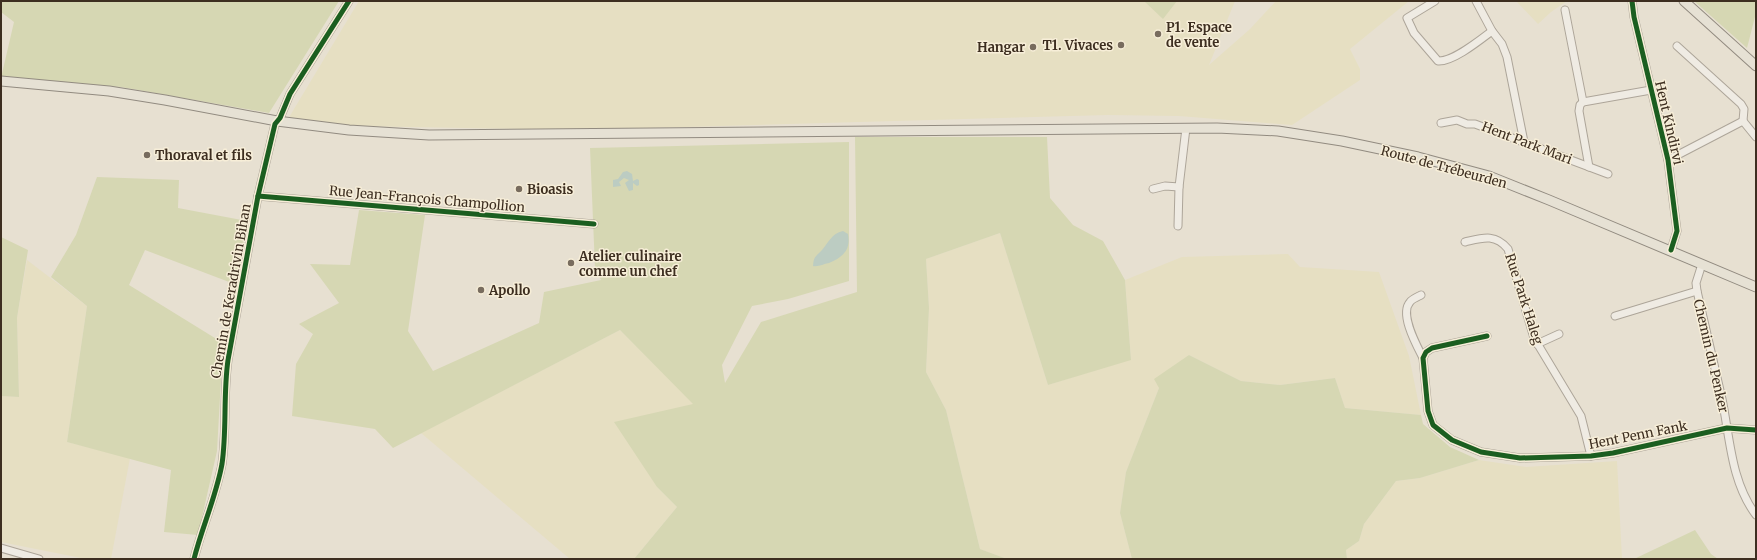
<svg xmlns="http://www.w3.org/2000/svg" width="1757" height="560" font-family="Merriweather,serif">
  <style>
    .farmland { fill: #e6dfc2 }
    .green { fill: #d6d7b3 }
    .water { fill: #bcccc2 }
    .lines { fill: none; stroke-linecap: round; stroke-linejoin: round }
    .minor-casing { stroke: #ada599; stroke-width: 9 }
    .major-casing { stroke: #928b80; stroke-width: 11 }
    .minor { stroke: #efebe3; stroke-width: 7 }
    .major { stroke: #e6e1d4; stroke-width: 9 }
    .cycleway-casing { stroke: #f7eed8; stroke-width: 8 }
    .cycleway { stroke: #1b5e20; stroke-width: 5 }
    .poi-dot { fill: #786c5e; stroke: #f7eed8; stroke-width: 1.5 }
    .labels { text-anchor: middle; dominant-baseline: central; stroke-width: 3; stroke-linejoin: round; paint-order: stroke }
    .poi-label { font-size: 13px; font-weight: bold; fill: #3d2e20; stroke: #f7eed8; text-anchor: start }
    .street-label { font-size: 13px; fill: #3d2e20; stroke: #f7eed8 }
  </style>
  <rect width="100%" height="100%" fill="#e7e0d1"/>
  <g class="farmland">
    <polygon points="359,1 1235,1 1209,65 1250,29 1276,1 1409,1 1350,49 1360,69 1360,80 1292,125 1179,116 1108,115 580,130 352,126 288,119"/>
    <polygon points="1516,1 1567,1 1551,12 1538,24"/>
    <polygon points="1000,233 1048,385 1131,359 1125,280 1182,257 1288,254 1300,267 1379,272 1409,356 1421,415 1345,408 1335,378 1280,385 1241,381 1189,355 1159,388 1126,472 1120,513 1132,559 1007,559 980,549 946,410 926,372 929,308 926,259"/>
    <polygon points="27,260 87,306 67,442 130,458 111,559 86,559 1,542 1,396 19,397 17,318"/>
    <polygon points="620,330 694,404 657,487 677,507 634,559 570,559 421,433"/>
    <polygon points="1479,460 1526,467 1617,461 1622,559 1347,559 1346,550 1359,541 1364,524 1396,481 1420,478"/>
  </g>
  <g class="green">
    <polygon points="1,1 339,1 269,113 121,87 1,78 14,22 1,12"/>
    <polygon points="1144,1 1177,1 1163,19"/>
    <polygon points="1694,1 1756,1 1756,13 1747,48"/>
    <polygon points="855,137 1047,137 1050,198 1073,225 1103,241 1125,280 1131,360 1048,385 1000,233 926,259 929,308 926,372 946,410 980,549 1007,559 634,559 677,507 657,487 614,422 693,404 620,330 393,448 375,429 292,416 296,364 313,334 299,324 339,303 310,264 350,265 359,210 425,215 408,331 433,371 539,323 544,292 601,280 595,268 590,148 849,142 849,281 788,299 752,306 722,365 725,383 761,322 857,292"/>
    <polygon points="97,177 179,180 178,208 247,221 237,285 145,250 129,285 223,343 217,451 198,535 164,532 171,470 67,442 87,306 51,277 76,235"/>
    <polygon points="1,237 28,250 17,318 19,397 1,396"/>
    <polygon points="1189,355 1241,381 1280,385 1335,378 1345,408 1421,415 1423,424 1450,447 1479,460 1420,478 1396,481 1364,524 1359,541 1346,550 1347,559 1132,559 1120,513 1126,472 1159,388 1154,379"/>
    <polygon points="1695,530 1711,554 1718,559 1634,559"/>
  </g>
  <g class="water">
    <polygon points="627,171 632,174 633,181 637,179 639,180 639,185 637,186 633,183 633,190 629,191 625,183 629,180 624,178 619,182 621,186 613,187 613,180 618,179 623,172"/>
    <path d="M843,231l5,3c3,16 -5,23 -19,29 -6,1 -10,4 -16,3 1,-11 3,-9 9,-16 7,-8 9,-16 21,-19z"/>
  </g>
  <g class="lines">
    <g class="minor-casing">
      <g id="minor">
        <path d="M1435,1l-28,17 7,15 24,28c15,1 42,-21 54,-30"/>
        <polyline points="1476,1 1492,31 1502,44 1507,57 1524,142"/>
        <polyline points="1632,1 1634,17 1668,160 1677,231 1671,250"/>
        <polyline points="1565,10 1583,102"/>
        <polyline points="1677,46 1741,104 1744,109 1743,121"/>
        <polyline points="1441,123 1457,120 1467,124 1475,124 1608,174"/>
        <polyline points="1668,160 1743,121 1756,137"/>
        <polyline points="1589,167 1579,111 1580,105 1583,102 1651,90"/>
        <polyline points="1153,189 1165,186 1179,187"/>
        <polyline points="258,196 594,224"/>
        <polyline points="1178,226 1179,187 1186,128"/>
        <path d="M1465,242c17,-4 30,-9 43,7l26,89 47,78 10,40"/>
        <path d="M1702,264l-6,19 1,8c8,36 17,72 25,108 8,39 9,83 34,116"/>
        <path d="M1421,295c-4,2 -9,4 -11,7 -11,12 7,44 13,56"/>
        <polyline points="1615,316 1697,291"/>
        <polyline points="1487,336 1432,348 1426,352 1423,358 1428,411 1433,425 1452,440 1481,452 1520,458 1591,456 1613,453 1727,428 1756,430"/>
        <polyline points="1537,344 1559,334"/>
        <polyline points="1,548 39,559"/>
        <path d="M194,559c8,-32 22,-62 28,-95 5,-34 1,-69 6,-104l30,-164 17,-72 5,-6 10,-24 59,-93"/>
      </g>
    </g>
    <g class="major-casing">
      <g id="major">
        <polyline points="1684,1 1756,66"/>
        <polyline points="1,81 109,91 165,100 277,121 349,130 429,135 1217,128 1278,131 1342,141 1418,157 1489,176 1549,200 1756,287"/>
      </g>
    </g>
    <use href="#minor" class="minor"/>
    <use href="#major" class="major"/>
    <g class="cycleway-casing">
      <g id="cycleway">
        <polyline points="1632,1 1634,17 1668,160 1677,231 1671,250"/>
        <polyline points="258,196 594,224"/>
        <polyline points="1487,336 1432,348 1426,352 1423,358 1428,411 1433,425 1452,440 1481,452 1520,458 1591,456 1613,453 1727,428 1756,430"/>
        <path d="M194,559c8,-32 22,-62 28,-95 5,-34 1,-69 6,-104l30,-164 17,-72 5,-6 10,-24 59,-93"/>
      </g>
    </g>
    <use href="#cycleway" class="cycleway"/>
  </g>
  <g class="poi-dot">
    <circle cx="1158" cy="34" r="4"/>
    <circle cx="1121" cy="45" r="4"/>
    <circle cx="1033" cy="47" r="4"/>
    <circle cx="147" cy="155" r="4"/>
    <circle cx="519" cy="189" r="4"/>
    <circle cx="571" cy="263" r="4"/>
    <circle cx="481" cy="290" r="4"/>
  </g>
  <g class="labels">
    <g class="poi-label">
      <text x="1166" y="27">P1. Espace<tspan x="1166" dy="15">de vente</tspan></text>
      <text x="1113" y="45" text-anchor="end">T1. Vivaces</text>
      <text x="1025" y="47" text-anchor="end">Hangar</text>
      <text x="155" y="155">Thoraval et fils</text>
      <text x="527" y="189">Bioasis</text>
      <text x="579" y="256">Atelier culinaire<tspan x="579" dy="15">comme un chef</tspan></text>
      <text x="489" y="290">Apollo</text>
    </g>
    <g class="street-label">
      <text transform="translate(1669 123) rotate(77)">Hent Kindirvi</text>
      <text transform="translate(1527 143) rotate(21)">Hent Park Mari</text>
      <text transform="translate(1444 167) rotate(15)">Route de Trébeurden</text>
      <text transform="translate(427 199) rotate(5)">Rue Jean-François Champollion</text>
      <text transform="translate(231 291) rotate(-80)">Chemin de Keradrivin Bihan</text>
      <text transform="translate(1524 299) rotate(72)">Rue Park Haleg</text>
      <text transform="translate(1711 356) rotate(77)">Chemin du Penker</text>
      <text transform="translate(1638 435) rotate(-11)">Hent Penn Fank</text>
    </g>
  </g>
  <rect width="1757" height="560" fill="none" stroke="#3d2e20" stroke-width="4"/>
</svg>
